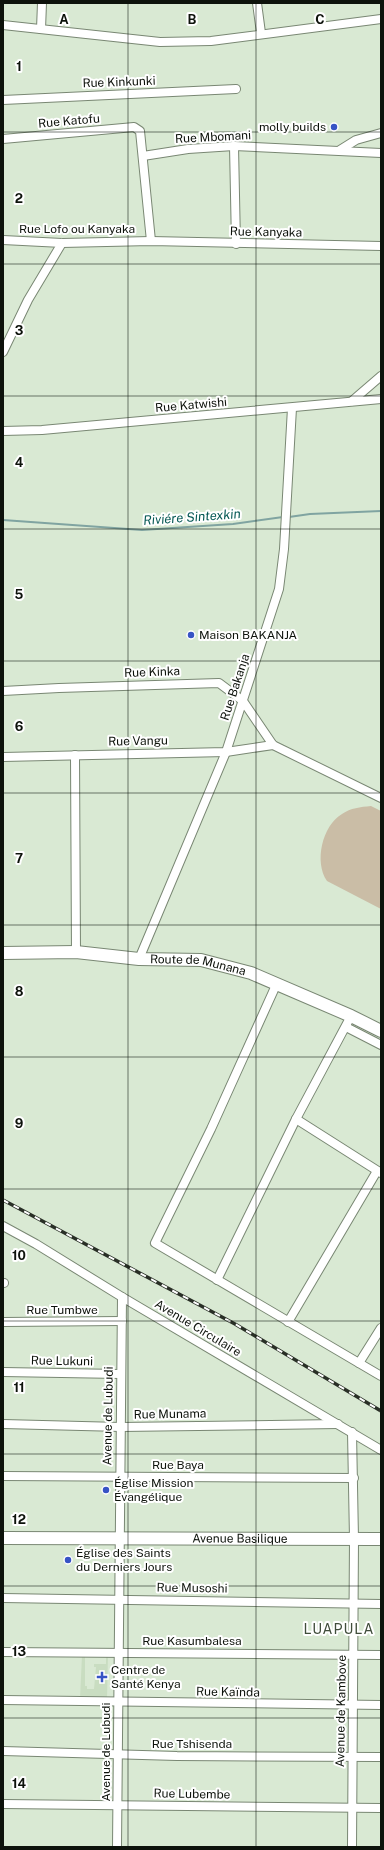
<svg xmlns="http://www.w3.org/2000/svg" width="384" height="1850" font-family="'Public Sans',sans-serif">
  <style>
    .built { fill: #c9ddc1; fill-rule: evenodd }
    .green { fill: #cabda6 }
    .lines { fill: none; stroke-linecap: round; stroke-linejoin: round }
    .stream { stroke: #80a4a1; stroke-width: 2 }
    .street-casing { stroke: #798773; stroke-width: 10 }
    .secondary-casing { stroke: #798773; stroke-width: 14 }
    .street { stroke: #fff; stroke-width: 8 }
    .secondary { stroke: #fff; stroke-width: 12 }
    .rail-casing { stroke: #292f26; stroke-width: 3.5 }
    .rail { stroke: #fff; stroke-width: 2; stroke-dasharray: 6; stroke-linecap: butt }
    .grid { fill: none; stroke: #0d120b; stroke-width: 1; stroke-opacity: 0.55 }
    .poi-dot { fill: #3753c5; stroke: #fff; stroke-width: 1.5 }
    .labels { text-anchor: middle; dominant-baseline: central; stroke-width: 4; stroke-linejoin: round; paint-order: stroke }
    .street-label { font-size: 12px; fill: #0d120b; stroke: #fff }
    .poi-label { font-size: 12px; fill: #0d120b; stroke: #fff; text-anchor: start }
    .water-label { font-size: 13px; font-style: italic; fill: #055854; stroke: #fff }
    .quarter-label { font-size: 14px; letter-spacing: 1px; fill: #404d3b; stroke: #fff }
    .grid-label { font-size: 13px; text-anchor: middle; font-weight: bold; fill: #0d120b; stroke: #fff; stroke-width: 4; stroke-linejoin: round; paint-order: stroke }
  </style>
  <rect width="100%" height="100%" fill="#d9e9d3"/>
  <path class="built" d="M82,1655h26l-1,44h-27zM85,1655h21v9h-12v3h2l-2,22h-7v-3h-2z"/>
  <path class="green" d="M371,806l10,5v98l-54,-28c-13,-19 -5,-55 15,-67 9,-6 18,-7 29,-8z"/>
  <g class="lines">
    <g class="stream">
      <polyline points="289,517 310,514 381,511"/>
      <polyline points="3,520 142,530 233,524 283,517"/>
    </g>
    <g class="street-casing">
      <g id="street">
        <polyline points="257,3 261,33"/>
        <polyline points="3,25 160,42 211,41 381,19"/>
        <polyline points="41,29 42,3"/>
        <polyline points="3,100 236,89"/>
        <polyline points="3,139 134,127 140,131 151,241"/>
        <polyline points="234,146 236,244"/>
        <polyline points="340,150 356,140 381,133"/>
        <polyline points="143,156 188,149 234,146 381,153"/>
        <polyline points="3,240 62,243 151,241 381,246"/>
        <polyline points="3,352 28,300 62,243"/>
        <polyline points="352,401 381,376"/>
        <polyline points="3,431 42,430 381,399"/>
        <polyline points="3,691 59,688 219,683 243,701 273,745 381,798"/>
        <polyline points="75,755 76,952"/>
        <polyline points="3,757 226,752 273,745"/>
        <polyline points="139,959 226,752 279,589 284,549 292,408"/>
        <polyline points="277,983 211,1129 155,1243 381,1376"/>
        <polyline points="346,1027 381,1045"/>
        <polyline points="296,1119 381,1173"/>
        <polyline points="3,1226 36,1244 122,1297 381,1450"/>
        <polyline points="217,1280 296,1119 351,1016"/>
        <polyline points="3,1283 4,1283"/>
        <polyline points="3,1322 122,1321"/>
        <polyline points="288,1322 377,1171"/>
        <polyline points="359,1363 381,1328"/>
        <polyline points="3,1372 120,1374"/>
        <polyline points="3,1424 121,1427 338,1424"/>
        <polyline points="3,1476 354,1478"/>
        <polyline points="3,1598 381,1604"/>
        <polyline points="3,1652 381,1655"/>
        <polyline points="3,1700 381,1705"/>
        <polyline points="3,1751 177,1756 381,1757"/>
        <polyline points="3,1804 381,1808"/>
        <polyline points="117,1847 122,1297"/>
        <polyline points="352,1847 354,1539 352,1432"/>
      </g>
    </g>
    <g class="secondary-casing">
      <g id="secondary">
        <path id="s1" d="M3,953l73,-1 63,7 62,1 50,13 100,43 30,15"/>
        <path id="s2" d="M3,1538l378,1"/>
      </g>
    </g>
    <use href="#street" class="street"/>
    <use href="#secondary" class="secondary"/>
    <g class="rail-casing">
      <polyline id="rail" points="3,1200 235,1324 381,1411"/>
    </g>
    <use href="#rail" class="rail"/>
  </g>
  <path class="grid" d="M128,3v1844M256,3v1844M3,132h378M3,264h378M3,396h378M3,529h378M3,661h378M3,793h378M3,925h378M3,1057h378M3,1189h378M3,1321h378M3,1454h378M3,1586h378M3,1718h378"/>
  <g class="poi-dot">
    <circle cx="334" cy="127" r="4"/>
    <circle cx="191" cy="635" r="4"/>
    <circle cx="106" cy="1490" r="4"/>
    <circle cx="68" cy="1560" r="4"/>
    <path d="M100 1671h4v4h4v4h-4v4h-4v-4h-4v-4h4z"/>
  </g>
  <g class="labels">
    <g class="street-label">
      <text transform="translate(119 82) rotate(-2)">Rue Kinkunki</text>
      <text transform="translate(69 121) rotate(-5)">Rue Katofu</text>
      <text transform="translate(213 137) rotate(-3)">Rue Mbomani</text>
      <text x="77" y="229">Rue Lofo ou Kanyaka</text>
      <text transform="translate(266 232) rotate(1)">Rue Kanyaka</text>
      <text transform="translate(191 405) rotate(-5)">Rue Katwishi</text>
      <text transform="translate(152 672) rotate(-2)">Rue Kinka</text>
      <text transform="translate(235 687) rotate(-72)">Rue Bakanja</text>
      <text transform="translate(138 741) rotate(-1)">Rue Vangu</text>
      <text stroke="none"><textPath href="#s1" startOffset="196">Route de Munana</textPath></text>
      <text x="62" y="1310">Rue Tumbwe</text>
      <text transform="translate(198 1328) rotate(31)">Avenue Circulaire</text>
      <text transform="translate(62 1361) rotate(1)">Rue Lukuni</text>
      <text transform="translate(170 1414) rotate(-1)">Rue Munama</text>
      <text transform="translate(108 1416) rotate(-89)">Avenue de Lubudi</text>
      <text x="178" y="1465">Rue Baya</text>
      <text stroke="none"><textPath href="#s2" startOffset="237">Avenue Basilique</textPath></text>
      <text transform="translate(192 1588) rotate(1)">Rue Musoshi</text>
      <text x="192" y="1641">Rue Kasumbalesa</text>
      <text transform="translate(228 1692) rotate(1)">Rue Kaïnda</text>
      <text transform="translate(341 1711) rotate(-89)">Avenue de Kambove</text>
      <text x="192" y="1744">Rue Tshisenda</text>
      <text transform="translate(106 1752) rotate(-90)">Avenue de Lubudi</text>
      <text transform="translate(192 1794) rotate(1)">Rue Lubembe</text>
    </g>
    <g class="poi-label">
      <text x="326" y="127" text-anchor="end">molly builds</text>
      <text x="199" y="635">Maison BAKANJA</text>
      <text x="114" y="1483">Église Mission<tspan x="114" dy="14">Évangélique</tspan></text>
      <text x="76" y="1553">Église des Saints<tspan x="76" dy="14">du Derniers Jours</tspan></text>
      <text x="111" y="1670">Centre de<tspan x="111" dy="14">Santé Kenya</tspan></text>
    </g>
    <g class="water-label">
      <text transform="translate(192 517) rotate(-4)">Riviére Sintexkin</text>
    </g>
    <g class="quarter-label">
      <text x="339" y="1629">LUAPULA</text>
    </g>
  </g>
  <g class="grid-label">
    <text x="64" y="24">A</text>
    <text x="192" y="24">B</text>
    <text x="320" y="24">C</text>
    <text x="19" y="71">1</text>
    <text x="19" y="203">2</text>
    <text x="19" y="335">3</text>
    <text x="19" y="467">4</text>
    <text x="19" y="599">5</text>
    <text x="19" y="731">6</text>
    <text x="19" y="863">7</text>
    <text x="19" y="996">8</text>
    <text x="19" y="1128">9</text>
    <text x="19" y="1260">10</text>
    <text x="19" y="1392">11</text>
    <text x="19" y="1524">12</text>
    <text x="19" y="1656">13</text>
    <text x="19" y="1788">14</text>
  </g>
  <rect width="384" height="1850" fill="none" stroke="#0d120b" stroke-width="8"/>
</svg>
